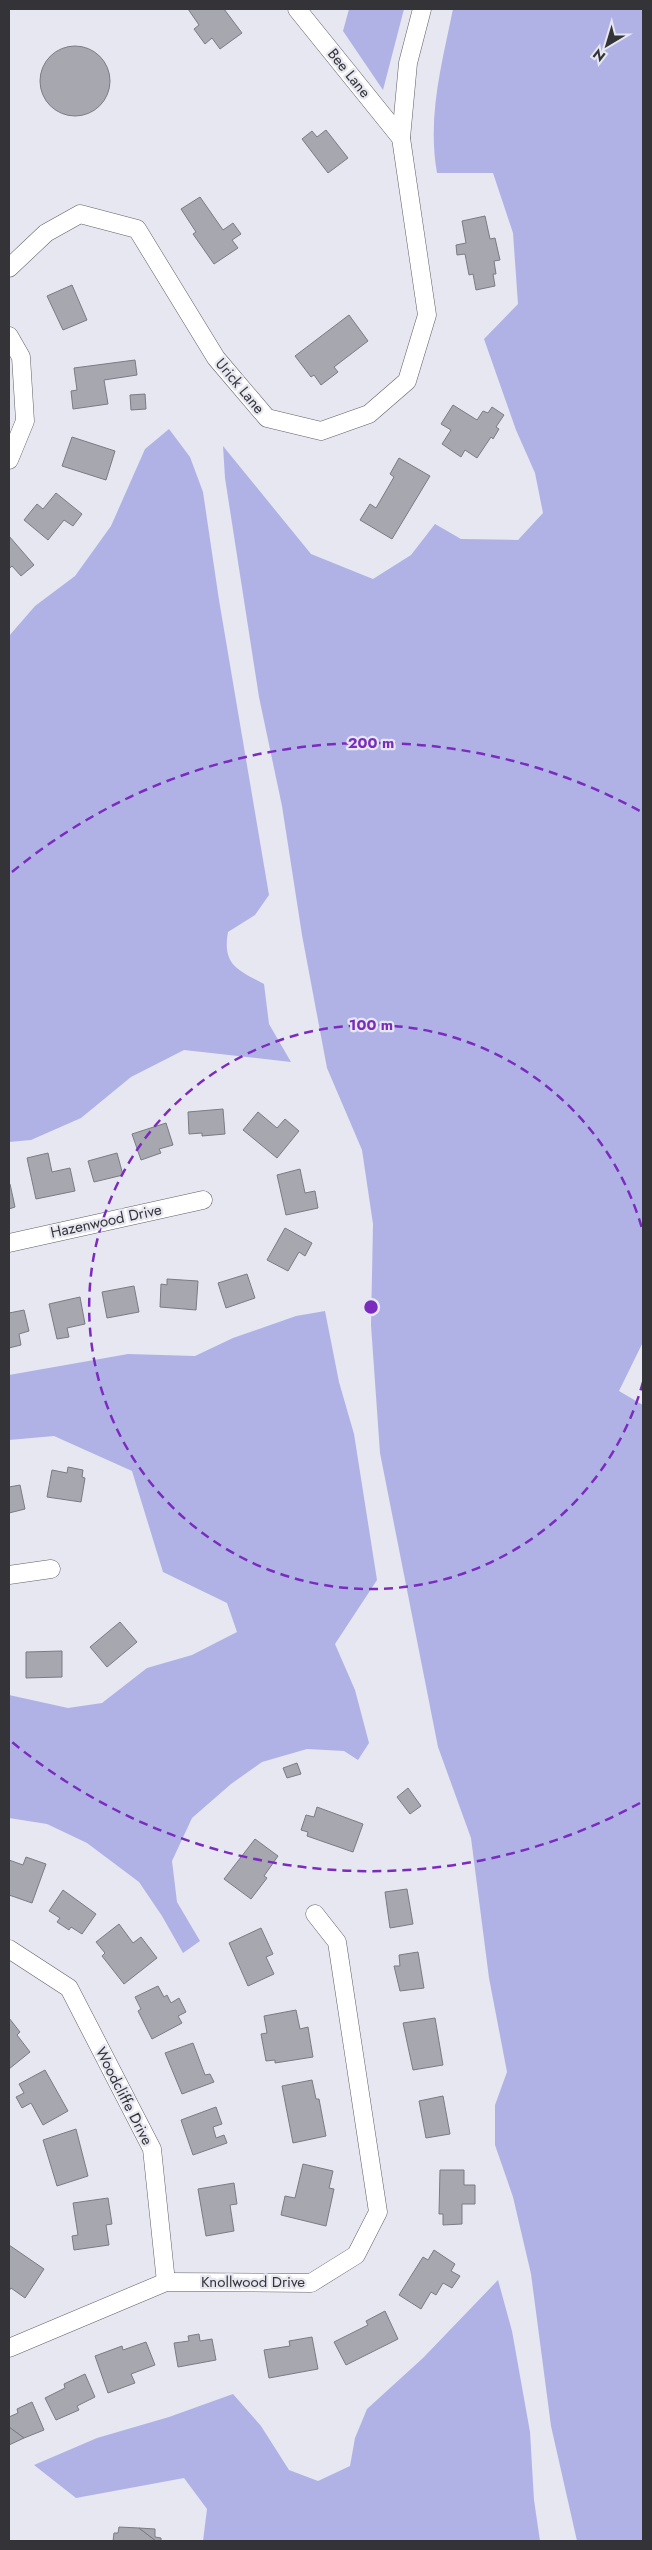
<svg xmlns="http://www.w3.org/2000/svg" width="652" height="2550" font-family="Jost,sans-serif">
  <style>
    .forest { fill: #b0b2e6 }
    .building { fill: #a7a7b0; stroke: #7a7b83 }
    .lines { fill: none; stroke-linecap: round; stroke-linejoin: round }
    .minor-casing { stroke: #606068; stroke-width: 19 }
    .minor { stroke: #fff; stroke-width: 18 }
    .ring { fill: none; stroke: #7b2cbf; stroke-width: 2.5; stroke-dasharray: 9 6 }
    .labels { text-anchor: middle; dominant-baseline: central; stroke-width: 4.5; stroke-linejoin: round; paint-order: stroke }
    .street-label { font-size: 15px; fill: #343438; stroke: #e6e7f0 }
    .centre { fill: #7b2cbf; stroke: #e6e7f0; stroke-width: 2.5 }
    .ring-label { font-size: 15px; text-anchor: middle; font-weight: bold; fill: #7b2cbf; stroke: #e6e7f0; stroke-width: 4.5; stroke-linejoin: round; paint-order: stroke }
  </style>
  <rect width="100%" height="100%" fill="#e6e7f0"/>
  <g class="forest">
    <polygon points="349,9 404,9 383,90 343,31"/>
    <path d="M453,9h190v1333l-24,49 24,14v1136h-66l-26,-115 -20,-152 -18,-77 -18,-52v-40l12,-33 -18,-94 -18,-140 -33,-91 -58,-294 -9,-128 2,-101 -11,-74 -35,-82 -25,-133 -20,-129 -23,-109 -34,-219 -2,-32 88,108 62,25 38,-24 24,-31 26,15 57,1 25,-27 -8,-40 -19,-43 -32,-91 34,-35 -5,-71 -20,-60h-56c-10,-56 5,-110 16,-164z"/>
    <path d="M169,429l21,28 13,35 16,108 50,295 -14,20 -27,17c-6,33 10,38 36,52l5,40 22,38 -107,-12 -53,27 -50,41 -50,22 -22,2v-506l26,-30 40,-30 36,-50 34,-77z"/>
    <polygon points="325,1311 339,1382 354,1434 377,1580 335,1644 355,1690 369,1743 358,1760 344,1751 307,1749 262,1762 231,1784 192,1818 172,1861 177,1902 200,1941 183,1953 162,1916 139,1882 87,1843 47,1824 9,1818 9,1695 68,1708 102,1703 147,1668 192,1655 237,1632 227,1603 163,1572 132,1471 54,1436 9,1440 9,1375 128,1354 195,1356 233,1338 296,1316"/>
    <polygon points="498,2280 512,2331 530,2432 534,2500 540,2541 203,2541 207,2509 184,2478 76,2498 34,2465 97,2438 169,2417 233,2394 261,2426 289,2470 318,2481 350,2466 355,2438 367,2409 423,2358"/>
  </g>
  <g class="building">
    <polygon points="188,9 224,9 242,33 220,49 212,38 205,44 194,29 199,25"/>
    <circle cx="75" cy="81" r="35"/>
    <polygon points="326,130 348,158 328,173 302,139 312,131 317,137"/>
    <polygon points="200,197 223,230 233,223 241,234 232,240 238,248 214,264 193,234 196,232 181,209"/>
    <polygon points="485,216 490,239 495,238 500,260 494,261 496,274 493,274 495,286 476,290 473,274 469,275 465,254 457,255 456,245 466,243 462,221"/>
    <polygon points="72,285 87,320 63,330 47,296"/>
    <polygon points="349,315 368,341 334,367 338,372 321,385 314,375 311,377 295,356"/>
    <polygon points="135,360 137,375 104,380 108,404 73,409 71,391 77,390 74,368"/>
    <polygon points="145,394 146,409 131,410 130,395"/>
    <polygon points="453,405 477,420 483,411 488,413 492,407 504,415 496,427 499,429 493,439 491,437 477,458 465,450 461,457 442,444 451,430 441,424"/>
    <polygon points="72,437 115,451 106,480 62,466"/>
    <polygon points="399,458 430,476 392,539 360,520 370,504 376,508 394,477 390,474"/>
    <polygon points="56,493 82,514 73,526 64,520 48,540 24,520 37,504 43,509"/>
    <polygon points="9,536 34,565 21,576 12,566 9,569"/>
    <polygon points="223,1109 225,1134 202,1136 202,1133 189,1134 188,1112"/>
    <polygon points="258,1112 277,1128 285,1119 299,1131 277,1158 243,1130"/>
    <polygon points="166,1123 173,1145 159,1149 161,1153 141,1160 132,1134"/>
    <polygon points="48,1153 52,1172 70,1168 75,1191 36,1199 27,1158"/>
    <polygon points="117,1153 123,1175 94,1182 88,1161"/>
    <polygon points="300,1169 305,1193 315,1191 318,1208 286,1215 277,1175"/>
    <polygon points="10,1184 15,1207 9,1209 9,1185"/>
    <polygon points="285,1228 312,1243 305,1256 299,1252 288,1271 267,1260"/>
    <polygon points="247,1274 255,1298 226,1308 218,1283"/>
    <polygon points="167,1279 198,1281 196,1310 160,1307 161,1284 167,1285"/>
    <polygon points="134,1286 139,1312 107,1318 102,1292"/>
    <polygon points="80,1297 85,1324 67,1328 69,1337 57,1339 49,1304"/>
    <polygon points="24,1310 29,1331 19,1334 21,1345 9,1348 9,1313"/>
    <polygon points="68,1467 83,1470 82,1477 85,1478 81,1502 47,1497 52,1470 67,1473"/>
    <polygon points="20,1485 25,1509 9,1513 9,1487"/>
    <polygon points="120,1622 137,1642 107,1667 90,1647"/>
    <polygon points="62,1651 62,1677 26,1678 26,1652"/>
    <polygon points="297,1763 301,1774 287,1778 283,1768"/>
    <polygon points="408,1788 421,1806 410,1814 397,1797"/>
    <polygon points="317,1807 363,1824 353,1852 307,1836 308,1832 301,1830 306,1815 314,1817"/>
    <polygon points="255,1839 278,1856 264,1876 267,1878 251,1899 224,1879"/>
    <polygon points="26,1857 46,1864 32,1903 9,1895 9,1860 23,1865"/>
    <polygon points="407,1889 413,1924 390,1928 385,1892"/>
    <polygon points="63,1890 96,1914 82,1934 71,1927 69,1930 57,1922 60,1918 49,1911"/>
    <polygon points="119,1924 133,1943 141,1937 157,1958 124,1984 102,1956 105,1953 96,1942"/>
    <polygon points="261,1928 273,1954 266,1957 274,1974 248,1986 229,1943"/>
    <polygon points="418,1952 424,1988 400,1991 394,1966 400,1966 399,1955"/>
    <polygon points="158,1986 164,1997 167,1995 171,2003 179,1998 186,2012 178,2016 182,2023 152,2039 138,2011 141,2009 135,1997"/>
    <polygon points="296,2010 300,2029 308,2027 313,2057 275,2063 275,2060 266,2061 261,2034 267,2033 264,2016"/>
    <polygon points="9,2018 20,2032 17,2035 30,2052 9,2069"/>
    <polygon points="435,2018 443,2065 413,2070 403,2023"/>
    <polygon points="193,2043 205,2075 210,2074 214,2082 182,2094 165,2053"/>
    <polygon points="45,2070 68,2111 43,2125 31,2103 22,2108 16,2097 24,2093 19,2084"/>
    <polygon points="312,2080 316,2099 319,2099 326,2136 293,2143 282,2086"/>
    <polygon points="443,2096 450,2134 426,2138 419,2101"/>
    <polygon points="216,2107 222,2124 213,2127 216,2138 224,2135 227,2143 193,2155 181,2120"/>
    <polygon points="76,2129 88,2176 57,2186 43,2140"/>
    <polygon points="303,2164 333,2171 329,2188 334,2189 326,2226 281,2215 285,2196 295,2198"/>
    <polygon points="440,2170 464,2170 464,2185 475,2185 475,2204 462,2204 462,2224 443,2225 443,2214 439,2214"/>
    <polygon points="234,2183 237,2204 230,2205 234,2231 206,2236 198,2189"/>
    <polygon points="108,2198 112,2224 106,2225 109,2245 74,2250 72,2236 78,2235 73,2203"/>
    <polygon points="9,2245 44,2269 25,2298 11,2288 9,2291"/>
    <polygon points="434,2250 455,2264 451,2271 460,2276 452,2288 443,2283 436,2295 431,2292 421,2309 399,2295 423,2257 428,2260"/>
    <polygon points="385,2311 398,2339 346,2365 334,2342 368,2325 366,2321"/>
    <polygon points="199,2334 200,2341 212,2339 216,2360 178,2367 174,2343 189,2341 188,2336"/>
    <polygon points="312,2337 318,2369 269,2378 264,2350 290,2346 289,2341"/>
    <polygon points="146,2342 155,2365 131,2374 135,2383 108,2393 95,2356 122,2346 123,2350"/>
    <polygon points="85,2374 95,2397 77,2406 79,2410 56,2420 45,2398 65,2388 64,2384"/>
    <polygon points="32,2402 44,2430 24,2438 9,2427 9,2417 18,2413 17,2409"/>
    <polygon points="9,2427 24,2438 9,2445"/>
    <polygon points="119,2527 139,2528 156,2541 113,2541 114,2533 118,2533"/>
    <polygon points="139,2528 155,2529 155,2537 161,2538 161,2541 156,2541"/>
  </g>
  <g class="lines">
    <g class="minor-casing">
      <g id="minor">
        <polyline points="297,9 401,138"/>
        <polyline points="9,268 46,233 80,214 137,229 216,358 267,418 321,431 369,414 407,381 427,315 401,138 408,63 422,9"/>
        <polyline points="9,336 21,357 25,421 9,460"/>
        <polyline points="9,1243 203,1200"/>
        <polyline points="9,1575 51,1569"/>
        <polyline points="9,1949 69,1988 152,2149 166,2282"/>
        <polyline points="9,2348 166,2282 311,2283 356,2255 378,2212 337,1942 315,1914"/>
      </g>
    </g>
    <use href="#minor" class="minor"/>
  </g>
  <g class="ring">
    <path d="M643 1382A282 282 0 1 1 643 1232"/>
    <path d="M640 1803A564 564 0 0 1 12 1742M12 872A564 564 0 0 1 640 811"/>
  </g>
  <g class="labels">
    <g class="street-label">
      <text transform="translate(349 73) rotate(51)">Bee Lane</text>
      <text transform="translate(240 386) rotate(50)">Urick Lane</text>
      <text transform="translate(106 1221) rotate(-12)">Hazenwood Drive</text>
      <text transform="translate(124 2096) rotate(63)">Woodcliffe Drive</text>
      <text x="253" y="2282">Knollwood Drive</text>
    </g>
  </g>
  <circle cx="371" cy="1307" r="8" class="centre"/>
  <g class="ring-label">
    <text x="371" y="748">200 m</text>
    <text x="371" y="1030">100 m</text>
  </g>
  <rect width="652" height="2550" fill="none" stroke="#343438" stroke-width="20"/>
  <g transform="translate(607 45) rotate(218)" stroke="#e6e7f0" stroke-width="4" paint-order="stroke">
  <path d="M0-4L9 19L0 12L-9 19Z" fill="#343438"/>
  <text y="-8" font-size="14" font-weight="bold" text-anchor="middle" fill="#343438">N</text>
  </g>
</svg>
